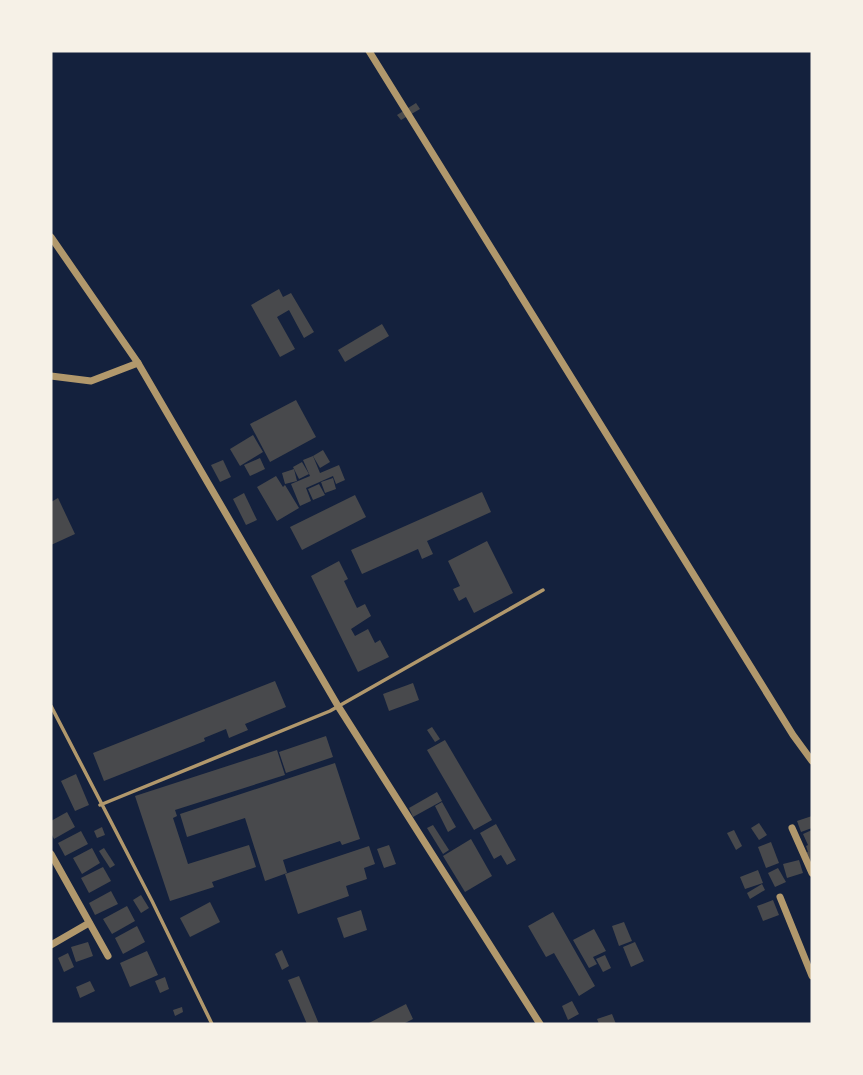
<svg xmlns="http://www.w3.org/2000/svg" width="863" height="1075" font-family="'PT Serif',serif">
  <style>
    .building { fill: #48494c }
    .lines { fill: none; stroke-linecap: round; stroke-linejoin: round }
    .service { stroke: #b1986c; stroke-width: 3.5 }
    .minor { stroke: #b1986c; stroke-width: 7 }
  </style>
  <rect width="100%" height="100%" fill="#14213d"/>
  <g class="building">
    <polygon points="416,103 420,109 401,120 397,115"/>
    <polygon points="279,289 283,297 291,293 314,332 304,338 289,310 277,317 295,349 280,357 251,305"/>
    <polygon points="382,324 389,336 345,362 338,350"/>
    <polygon points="296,400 316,437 270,462 250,424"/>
    <polygon points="253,435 263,452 240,466 230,449"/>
    <polygon points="323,450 330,462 320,468 313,456"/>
    <polygon points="313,456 320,473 339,465 345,480 336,484 333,476 306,488 311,501 300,506 291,484 310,476 303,460"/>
    <polygon points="260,458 265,469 250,476 244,465"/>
    <polygon points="223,460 231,477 220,482 211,465"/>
    <polygon points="302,462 309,474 299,479 293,467"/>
    <polygon points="294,469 297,481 285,484 282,473"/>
    <polygon points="276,476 283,487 285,485 299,508 277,521 257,487"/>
    <polygon points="333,478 336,489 325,493 321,482"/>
    <polygon points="319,484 325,495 313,500 308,489"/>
    <polygon points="482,492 491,512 427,541 433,554 422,559 418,549 362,574 351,550"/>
    <polygon points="244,493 257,520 246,525 233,499"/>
    <polygon points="355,495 366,517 302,550 290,527"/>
    <polygon points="58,498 75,534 51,545 51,502"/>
    <polygon points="487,541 513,593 474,613 466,597 459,601 453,589 460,586 448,561"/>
    <polygon points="339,561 348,579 344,581 357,608 365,604 371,616 351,629 355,636 368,629 375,643 380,640 389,657 358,672 311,576"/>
    <polygon points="275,681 286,707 245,724 248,730 229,738 226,729 204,738 205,741 104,781 93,753"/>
    <polygon points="413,683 419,700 389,711 383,694"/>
    <polygon points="432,727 440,739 435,742 427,730"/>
    <polygon points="326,736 333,757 286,773 279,752"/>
    <polygon points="445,740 492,820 474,830 427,750"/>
    <polygon points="277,750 285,775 175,810 177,816 173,818 188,864 249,845 256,867 212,882 214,887 170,901 135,796"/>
    <polygon points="335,763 360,839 342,845 340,841 283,860 287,873 265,881 245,818 187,837 180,814"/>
    <polygon points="76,774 89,805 75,811 61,781"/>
    <polygon points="437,792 442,801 413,817 409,808"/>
    <polygon points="442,802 456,827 448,832 435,806"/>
    <polygon points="67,812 75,827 54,839 51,833 51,821"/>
    <polygon points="812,816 812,828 801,832 797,821"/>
    <polygon points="759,823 767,835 759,840 751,828"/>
    <polygon points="496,824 516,860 507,865 501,855 494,859 480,833"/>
    <polygon points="433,825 449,850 443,854 427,828"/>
    <polygon points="102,827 105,835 97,838 94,831"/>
    <polygon points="734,830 742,846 736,850 727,833"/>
    <polygon points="812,830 812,870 805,853 808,852 806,846 808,845 803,834"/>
    <polygon points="81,831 88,844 65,856 58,843"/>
    <polygon points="471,839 492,876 465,892 443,856"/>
    <polygon points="771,842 779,863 766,868 758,847"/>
    <polygon points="389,845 396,864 384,868 377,849"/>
    <polygon points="369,846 375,864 364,868 367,879 346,886 349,896 298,914 285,874"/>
    <polygon points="92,848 100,863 82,874 73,858"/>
    <polygon points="104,848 115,865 110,868 99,851"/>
    <polygon points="799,860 803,873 787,878 783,864"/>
    <polygon points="103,867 111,881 89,893 81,878"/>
    <polygon points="778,868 786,882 775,887 768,873"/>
    <polygon points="758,870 763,883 745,889 740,877"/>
    <polygon points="762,884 765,890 750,899 747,893"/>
    <polygon points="111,891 118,904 95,915 89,903"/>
    <polygon points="141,895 149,908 141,913 133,900"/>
    <polygon points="773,900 779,915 763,921 757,906"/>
    <polygon points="210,902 220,922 190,937 180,918"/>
    <polygon points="127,906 135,921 112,934 103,919"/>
    <polygon points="361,910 367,930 344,938 337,918"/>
    <polygon points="553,912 595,986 579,996 554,953 546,957 528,926"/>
    <polygon points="624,922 632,941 619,946 612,926"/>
    <polygon points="137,926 145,942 123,954 115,938"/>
    <polygon points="594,929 606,951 593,957 597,964 589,968 573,940"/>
    <polygon points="88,942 93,956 76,962 71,947"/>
    <polygon points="635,942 644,961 631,967 623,947"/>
    <polygon points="282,950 289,966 282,970 275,954"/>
    <polygon points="147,951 158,975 130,987 120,963"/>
    <polygon points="68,953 74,967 64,972 58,958"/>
    <polygon points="605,955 611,968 603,972 596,959"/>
    <polygon points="299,976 319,1024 307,1024 288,980"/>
    <polygon points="165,977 169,989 160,993 155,981"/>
    <polygon points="90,981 95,991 80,998 76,987"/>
    <polygon points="572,1001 579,1014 568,1020 562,1006"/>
    <polygon points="406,1004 413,1019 403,1024 367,1024"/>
    <polygon points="182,1007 183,1012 175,1016 173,1010"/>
    <polygon points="612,1014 616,1024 599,1024 597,1019"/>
  </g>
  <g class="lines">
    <g class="service">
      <polyline points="51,706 152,901 212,1024"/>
      <polyline points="100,805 330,711 543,590"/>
    </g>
    <g class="minor">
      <polyline points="369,51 793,735 812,761"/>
      <polyline points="51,237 138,363 338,706 540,1024"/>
      <polyline points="51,376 91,381 138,363"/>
      <polyline points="792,828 812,873"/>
      <polyline points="51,854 108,956"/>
      <polyline points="780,897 812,976"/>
      <polyline points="51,945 89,923"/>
    </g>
  </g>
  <rect width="863" height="1075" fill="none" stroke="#f6f1e7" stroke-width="105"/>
</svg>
